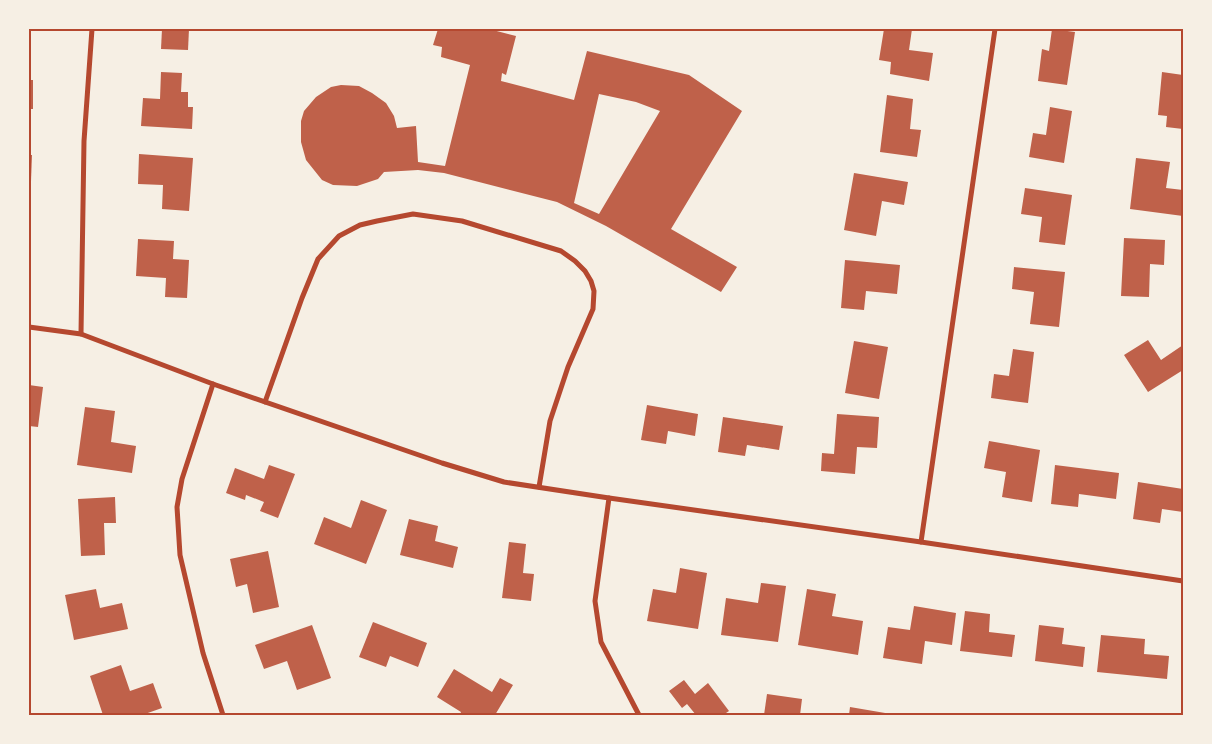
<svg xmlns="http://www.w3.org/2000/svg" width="1212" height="744" font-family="Figtree,sans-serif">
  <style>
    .building { fill: #bf614a; fill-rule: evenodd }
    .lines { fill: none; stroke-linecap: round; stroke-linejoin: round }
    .minor { stroke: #b5482f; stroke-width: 5 }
    .neatline { fill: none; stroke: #b5482f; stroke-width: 2 }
  </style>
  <rect width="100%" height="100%" fill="#f6efe4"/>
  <g class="building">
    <polygon points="162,29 189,29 188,50 161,49"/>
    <path d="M438,29h51l27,7 -10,39 -4,-2 -1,8 73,19 13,-49 102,24 53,36 -71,118 66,38 -16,25 -115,-66 -49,-24 -113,-29 -26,-3 -34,2 -6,7 -21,7 -24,-1 -11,-5 -16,-20 -5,-18v-21l3,-10 12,-14 15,-10 10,-2 18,1 13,7 14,10 8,13 3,12 19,-2 2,36 27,4 25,-101 -29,-8 1,-10 -9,-2zM599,94l37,8 24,9 -61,103 -25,-11z"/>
    <polygon points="884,29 912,29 909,50 933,53 929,81 890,74 891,62 879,60"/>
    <polygon points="1052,29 1075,32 1067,85 1038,81 1042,49 1049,51"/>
    <polygon points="161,72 182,73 181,92 188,92 188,107 193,107 192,129 141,126 143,98 160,99"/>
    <polygon points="1162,72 1183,75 1183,129 1166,127 1167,116 1158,115"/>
    <rect x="29" y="80" width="4" height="29"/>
    <polygon points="887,95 913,99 910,129 921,130 917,157 880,152"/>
    <polygon points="1050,107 1072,111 1064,163 1029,157 1033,133 1046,135"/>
    <polygon points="139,154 193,158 189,211 162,209 163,185 138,184"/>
    <polygon points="29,155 32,155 31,181 29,181"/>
    <polygon points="1136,158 1170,162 1166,188 1183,190 1183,216 1130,209"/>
    <polygon points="854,173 908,182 904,205 882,201 876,236 844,230"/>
    <polygon points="1025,188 1072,195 1065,245 1039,242 1042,217 1021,214"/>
    <polygon points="1124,238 1165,240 1164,265 1150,264 1149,297 1121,296"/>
    <polygon points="138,239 174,241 173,259 189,260 187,298 165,297 166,278 136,276"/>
    <polygon points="845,260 900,265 897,294 866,291 864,310 841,308"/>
    <polygon points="1014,267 1065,272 1059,327 1030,324 1034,292 1012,289"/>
    <polygon points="1148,340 1161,360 1183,345 1183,370 1148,392 1124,355"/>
    <polygon points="854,341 888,347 879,399 845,393"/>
    <polygon points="1013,349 1034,352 1028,403 991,398 994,374 1009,376"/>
    <polygon points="29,385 43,387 38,427 29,426"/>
    <polygon points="647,405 698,414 695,436 668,431 666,444 641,440"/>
    <polygon points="85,407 115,411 111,442 136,446 132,473 77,465"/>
    <polygon points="837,414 879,417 877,448 857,447 855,474 821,471 822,453 834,454"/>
    <polygon points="723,417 783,426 779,450 747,445 745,456 718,452"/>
    <polygon points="989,441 1040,450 1032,502 1002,497 1006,472 984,468"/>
    <polygon points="269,465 295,474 278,518 260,511 264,502 246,495 245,500 226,493 235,468 264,479"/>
    <polygon points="1055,465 1119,473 1116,499 1079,494 1078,507 1051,504"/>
    <polygon points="1138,482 1183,489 1183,512 1162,509 1160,523 1133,519"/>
    <polygon points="115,497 116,523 104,523 105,555 81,556 78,499"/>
    <polygon points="361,500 387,510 366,564 314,544 324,517 351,528"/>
    <polygon points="409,519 438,526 435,541 458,547 453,568 400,555"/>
    <polygon points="509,542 526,544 523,573 534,574 531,601 502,598"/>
    <polygon points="268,551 279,607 253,613 247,584 236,587 230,559"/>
    <polygon points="680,568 707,573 698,629 647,621 653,589 676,593"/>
    <polygon points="761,583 786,586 778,642 721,635 726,598 758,603"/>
    <polygon points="96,589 100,608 122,603 128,629 74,640 65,595"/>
    <polygon points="807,589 836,594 832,616 863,621 858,655 798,645"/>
    <polygon points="914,606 956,613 952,645 925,641 922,664 883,658 888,627 910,630"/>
    <polygon points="965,611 990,614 989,632 1015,635 1012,657 960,651"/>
    <polygon points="373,622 427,643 418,667 390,656 386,667 359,657"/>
    <polygon points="312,625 331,678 297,690 287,661 264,669 255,645"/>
    <polygon points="1039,625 1064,628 1062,644 1085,647 1083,667 1035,661"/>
    <polygon points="1101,635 1145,639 1144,654 1169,656 1167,679 1097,672"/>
    <polygon points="121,665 130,691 153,683 162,708 142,715 103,715 90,676"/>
    <polygon points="454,669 492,692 500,678 513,685 495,715 460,715 461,712 437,697"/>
    <polygon points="684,680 695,694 708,683 729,711 723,715 696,715 687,704 682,708 669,691"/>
    <polygon points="767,694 802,699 800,715 764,715"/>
    <polygon points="850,707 891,714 890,715 849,715"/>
  </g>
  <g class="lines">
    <g class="minor">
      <polyline points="29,327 81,334 213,384 442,463 504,482 609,498 921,542 1183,581"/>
      <polyline points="81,334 84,141 92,29"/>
      <polyline points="213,384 182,479 177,507 180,555 203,653 223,715"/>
      <polyline points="265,402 302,298 318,259 339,236 360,225 377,221 413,214 462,221 561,251 575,261 585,271 591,281 594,291 593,309 568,367 550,421 539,487"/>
      <polyline points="609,498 595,601 601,642 639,715"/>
      <polyline points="921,542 995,29"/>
    </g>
  </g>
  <rect width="1212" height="744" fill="none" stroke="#f6efe4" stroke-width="60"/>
  <rect x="30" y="30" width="1152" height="684" class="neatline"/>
</svg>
